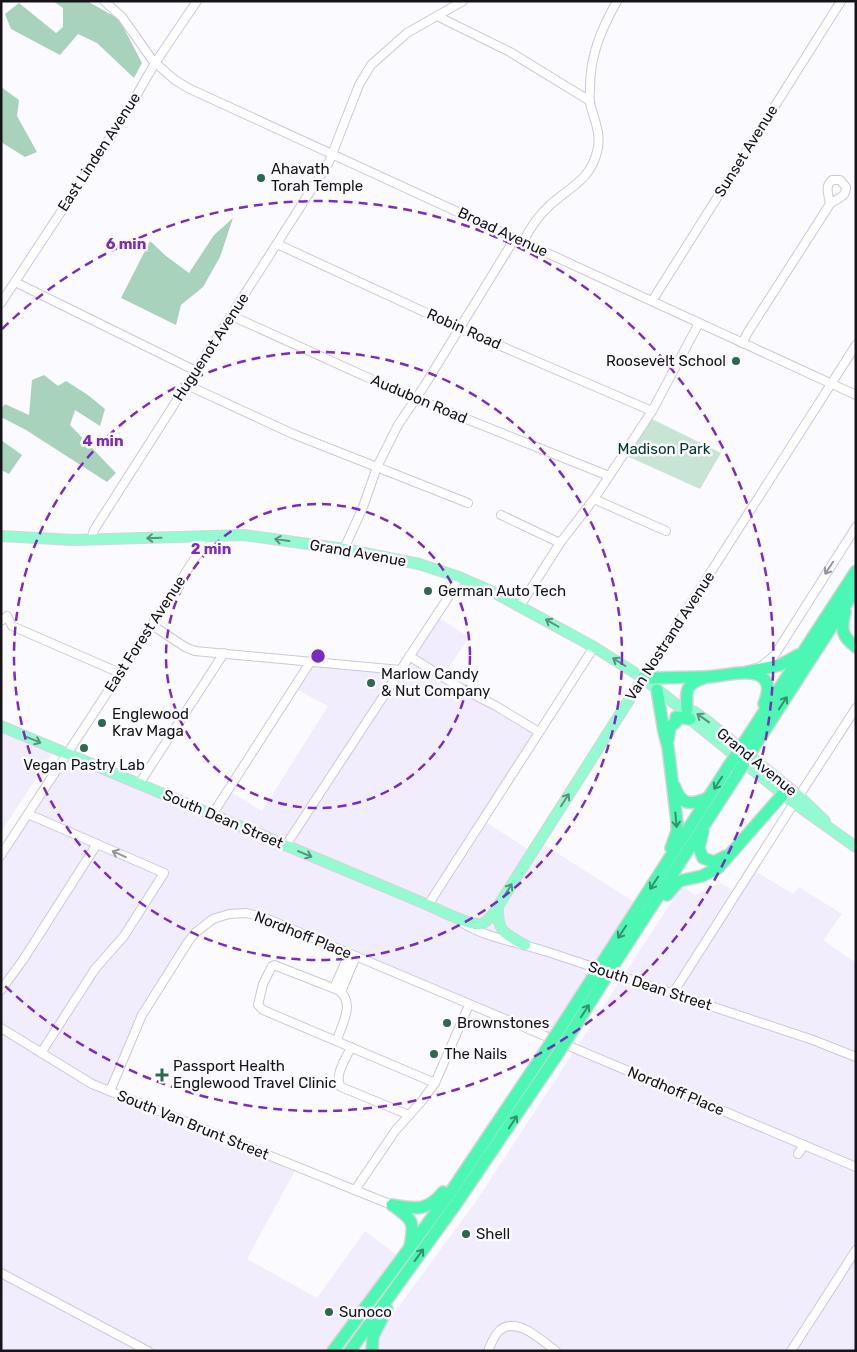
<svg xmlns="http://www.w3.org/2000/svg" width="857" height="1352" font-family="Rubik,sans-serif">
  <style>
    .built { fill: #f1edfd }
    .green { fill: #c7e4d4 }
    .forest { fill: #a9d2bd }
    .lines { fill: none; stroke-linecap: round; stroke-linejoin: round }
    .minor-casing { stroke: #cdc7da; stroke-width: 10 }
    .major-casing { stroke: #d5d5d6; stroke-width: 12 }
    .highway-casing { stroke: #d5d5d6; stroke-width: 14 }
    .minor { stroke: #fff; stroke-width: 8 }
    .major { stroke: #93fad1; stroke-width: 10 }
    .highway { stroke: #4bf7b3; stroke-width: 11 }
    .highway-bridge-casing { stroke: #d5d5d6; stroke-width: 14; stroke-linecap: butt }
    .highway-bridge { stroke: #4bf7b3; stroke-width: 11 }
    .oneway { stroke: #5b927f }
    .oneway2 { stroke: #969598 }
    .oneway3 { stroke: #33916e }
    .ring { fill: none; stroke: #7b2cbf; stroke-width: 2.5; stroke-dasharray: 9 6 }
    .poi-dot { fill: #30674e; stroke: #fbfafe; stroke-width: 2 }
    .labels { text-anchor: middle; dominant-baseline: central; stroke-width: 5; stroke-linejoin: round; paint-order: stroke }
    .street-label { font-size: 15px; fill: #16141a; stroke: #fbfafe }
    .poi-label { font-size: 15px; fill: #16141a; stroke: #fbfafe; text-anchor: start }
    .park-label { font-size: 15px; fill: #003925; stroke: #fbfafe }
    .centre { fill: #7b2cbf; stroke: #fbfafe; stroke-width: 2.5 }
    .ring-label { font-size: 15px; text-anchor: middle; font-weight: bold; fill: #7b2cbf; stroke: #fbfafe; stroke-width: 5; stroke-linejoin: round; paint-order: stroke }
  </style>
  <rect width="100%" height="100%" fill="#fbfafe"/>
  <g class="built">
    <polygon points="436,616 469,637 443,677 539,732 483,820 532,852 538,841 639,905 553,1039 246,913 204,925 150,1001 110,1091 297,1167 247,1259 317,1298 365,1231 402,1259 333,1351 1,1351 1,855 67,754 212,815 228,790 262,811 328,706 294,688 311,661 400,670"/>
    <polygon points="1,725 56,748 1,832"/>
    <polygon points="753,870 793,894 799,887 842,914 823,940 856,963 856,1351 366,1351 477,1200 682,886 695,895 720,883 736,892"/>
  </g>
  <polygon class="green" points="650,418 721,453 700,489 627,456"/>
  <g class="forest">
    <polygon points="53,1 87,1 119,19 142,63 134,78 97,43 78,34 60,55 11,29 5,14 19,3 56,33 63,27 63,8"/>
    <polygon points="1,87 19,100 17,116 37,152 25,157 1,142"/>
    <polygon points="233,218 220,257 203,287 181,305 176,325 121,298 150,241 166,256 189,273 214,235"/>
    <polygon points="44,375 58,386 66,381 88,395 105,409 100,426 75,410 70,425 116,473 107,482 26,430 1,417 1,409 5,404 29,415 32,380"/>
    <polygon points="1,440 22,455 9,474 1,470"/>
  </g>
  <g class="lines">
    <g class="minor-casing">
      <g id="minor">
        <polyline points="104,1 122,17 153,61 175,80 188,88 856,395"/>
        <polyline points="437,16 510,52 590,101"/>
        <path d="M523,242c7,-14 16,-27 27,-37 20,-18 40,-25 47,-53 5,-18 -3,-32 -7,-49 -1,-5 0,-10 0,-15 0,-33 11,-58 27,-87"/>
        <polyline points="277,244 459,328 652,411"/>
        <polyline points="15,282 196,371"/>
        <polyline points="652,301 841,1"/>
        <polyline points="1,303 128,110 155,63 197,1"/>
        <polyline points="232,316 404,394 609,476"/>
        <path d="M742,343l6,-11 82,-128c7,-6 16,-6 16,-17l-6,-7h-8c-8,7 -3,15 -2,24"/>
        <polyline points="187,385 293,434 468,503"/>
        <polyline points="594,499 666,531"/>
        <polyline points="501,515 560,543"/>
        <polyline points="91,540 94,530 329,162 359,85 371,65 407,33 463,1"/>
        <polyline points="344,549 363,507 377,467 398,425 423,388 515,238"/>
        <polyline points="520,606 560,543 594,499 652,411 699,323"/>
        <polyline points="1,621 7,616 12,626 120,673"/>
        <polyline points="152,625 185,647 195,651 400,670"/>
        <polyline points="409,656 461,688 496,706 539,732"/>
        <polyline points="760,667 774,656 856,527"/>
        <polyline points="643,678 856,345"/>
        <polyline points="139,784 224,653"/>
        <polyline points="799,796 856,708"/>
        <polyline points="28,814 164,873 124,936 95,969 41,1053"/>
        <polyline points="212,815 311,661"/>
        <polyline points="286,845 451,593 459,577"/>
        <polyline points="1,855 199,552 203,536"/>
        <polyline points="428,905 594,647"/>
        <path d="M461,922c27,17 57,20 87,30l265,88 43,17"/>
        <polyline points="334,988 349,954"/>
        <polyline points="1,990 23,960 97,844"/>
        <polyline points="341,992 356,956"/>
        <polyline points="673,993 794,803"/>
        <polyline points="1,1028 92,1084 392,1205"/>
        <path d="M337,1040c5,-16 19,-38 1,-50l-64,-25 -2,1 -9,18 -5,21 5,5 172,73"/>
        <path d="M351,1047c-4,10 -18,29 -10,40l68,28"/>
        <polyline points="110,1091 142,1015 188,942 195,933 213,919 229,914 246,913 263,917 856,1167"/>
        <polyline points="798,1154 804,1145"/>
        <polyline points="355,1190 395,1131 421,1102 435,1083 469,1005"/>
        <polyline points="1,1273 148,1351"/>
        <path d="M488,1351c3,-7 6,-16 12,-21 17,-14 42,11 56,21"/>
        <polyline points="791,1351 856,1250"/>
      </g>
    </g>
    <g class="major-casing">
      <g id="major">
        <polyline points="1,536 74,540 244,535 344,549 419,564 459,577 493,592 594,647 643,678 678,706 690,719 794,803 856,847"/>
        <polyline points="680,707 695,712 706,720 799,796 825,821"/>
        <path d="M1,726l427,179c11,5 42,21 53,19 5,-2 9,-6 12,-10l150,-236"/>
        <path d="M498,907c-1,25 7,27 27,38"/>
      </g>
    </g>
    <g class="highway-casing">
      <g id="highway">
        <path d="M845,612c-4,17 -4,24 11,35"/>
        <polyline points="747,672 780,665 798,655"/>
        <path d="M643,678c21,0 42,-1 63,-1 14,0 46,-10 57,1 8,7 4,18 1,26"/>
        <polyline points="657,690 664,732 668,747 677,822 677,831 671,848"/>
        <path d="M687,709c-1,-18 -2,-25 17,-31"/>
        <polyline points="668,740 670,727 676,722 676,717 690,719"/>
        <polyline points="745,741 856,571"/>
        <polyline points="756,744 856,589"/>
        <path d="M675,787c6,19 17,18 33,11"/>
        <polyline points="703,831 699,848 703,858 714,862 726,856"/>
        <polyline points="667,895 679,881 702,876 718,868 783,794"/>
        <polyline points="604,960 728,767"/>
        <polyline points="615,963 736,776"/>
        <path d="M392,1205c23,4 35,7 51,-13"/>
        <path d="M394,1206c19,14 21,16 16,40"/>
        <polyline points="333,1351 448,1196 548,1047"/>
        <polyline points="350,1351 456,1204 559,1052"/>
        <polyline points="372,1351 373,1336 387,1309"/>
      </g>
    </g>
    <use href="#minor" class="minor"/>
    <use href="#major" class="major"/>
    <use href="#highway" class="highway"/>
    <g class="highway-bridge-casing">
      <g id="highway-bridge">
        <polyline points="728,767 745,741"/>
        <polyline points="736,776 756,744"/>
        <polyline points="548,1047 604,960"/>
        <polyline points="559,1052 615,963"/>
      </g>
    </g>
    <use href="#highway-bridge" class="highway-bridge"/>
  </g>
  <defs><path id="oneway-shaft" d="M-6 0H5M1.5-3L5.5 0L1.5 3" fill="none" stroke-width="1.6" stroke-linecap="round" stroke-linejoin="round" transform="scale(1.25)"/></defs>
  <g class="oneway">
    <use href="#oneway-shaft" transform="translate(154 538) rotate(178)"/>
    <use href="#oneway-shaft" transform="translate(282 540) rotate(-172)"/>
    <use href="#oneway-shaft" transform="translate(552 623) rotate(-150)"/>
    <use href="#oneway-shaft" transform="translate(619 662) rotate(-148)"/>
    <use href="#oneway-shaft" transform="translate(703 718) rotate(-144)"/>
    <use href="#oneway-shaft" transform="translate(34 740) rotate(23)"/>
    <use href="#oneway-shaft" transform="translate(565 800) rotate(-57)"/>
    <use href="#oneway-shaft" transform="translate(305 854) rotate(23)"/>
    <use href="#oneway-shaft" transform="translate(508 890) rotate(-58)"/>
  </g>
  <g class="oneway2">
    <use href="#oneway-shaft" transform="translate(829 568) rotate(123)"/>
    <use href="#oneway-shaft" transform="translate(119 854) rotate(-156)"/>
  </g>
  <g class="oneway3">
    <use href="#oneway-shaft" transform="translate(783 703) rotate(-57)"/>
    <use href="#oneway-shaft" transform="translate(718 783) rotate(123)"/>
    <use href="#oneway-shaft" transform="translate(676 820) rotate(85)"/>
    <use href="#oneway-shaft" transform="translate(654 883) rotate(123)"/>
    <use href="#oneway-shaft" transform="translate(622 932) rotate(123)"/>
    <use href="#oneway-shaft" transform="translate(585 1011) rotate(-57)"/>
    <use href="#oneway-shaft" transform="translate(513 1122) rotate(-57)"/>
    <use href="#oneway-shaft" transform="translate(419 1255) rotate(-54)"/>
  </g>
  <g class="ring">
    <circle cx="318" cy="656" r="152"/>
    <circle cx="318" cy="656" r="304"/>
    <path d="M2 329A455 455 0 1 1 2 983"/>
  </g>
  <g class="poi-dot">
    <circle cx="261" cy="178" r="5"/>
    <circle cx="736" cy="361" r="5"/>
    <circle cx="428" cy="591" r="5"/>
    <circle cx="371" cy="683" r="5"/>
    <circle cx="102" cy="723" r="5"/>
    <circle cx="84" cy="748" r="5"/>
    <circle cx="447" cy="1023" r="5"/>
    <circle cx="434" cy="1054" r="5"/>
    <path d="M159.5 1067.5h5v5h5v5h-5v5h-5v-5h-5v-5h5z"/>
    <circle cx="466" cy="1234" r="5"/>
    <circle cx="329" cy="1312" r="5"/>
  </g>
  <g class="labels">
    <g class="street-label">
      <text transform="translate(746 151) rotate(-58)">Sunset Avenue</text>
      <text transform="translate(99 152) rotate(-57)">East Linden Avenue</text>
      <text transform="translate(503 232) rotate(25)">Broad Avenue</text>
      <text transform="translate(464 329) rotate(24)">Robin Road</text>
      <text transform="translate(211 347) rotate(-57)">Huguenot Avenue</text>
      <text transform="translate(419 399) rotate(23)">Audubon Road</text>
      <text transform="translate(358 553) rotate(10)">Grand Avenue</text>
      <text transform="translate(145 634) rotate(-57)">East Forest Avenue</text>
      <text transform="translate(670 636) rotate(-57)">Van Nostrand Avenue</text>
      <text transform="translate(757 762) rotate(39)">Grand Avenue</text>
      <text transform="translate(223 819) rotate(23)">South Dean Street</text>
      <text transform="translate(303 935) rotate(22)">Nordhoff Place</text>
      <text transform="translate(650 986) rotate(18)">South Dean Street</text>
      <text transform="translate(676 1091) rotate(23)">Nordhoff Place</text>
      <text transform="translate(193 1125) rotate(22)">South Van Brunt Street</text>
    </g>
    <g class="poi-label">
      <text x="271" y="169">Ahavath<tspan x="271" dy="17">Torah Temple</tspan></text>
      <text x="726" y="361" text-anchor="end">Roosevelt School</text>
      <text x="438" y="591">German Auto Tech</text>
      <text x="381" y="674">Marlow Candy<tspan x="381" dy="17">&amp; Nut Company</tspan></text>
      <text x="112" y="714">Englewood<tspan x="112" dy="17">Krav Maga</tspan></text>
      <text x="84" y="765" text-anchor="middle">Vegan Pastry Lab</text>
      <text x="457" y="1023">Brownstones</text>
      <text x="444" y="1054">The Nails</text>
      <text x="173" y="1066">Passport Health<tspan x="173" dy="17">Englewood Travel Clinic</tspan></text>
      <text x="476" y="1234">Shell</text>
      <text x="339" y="1312">Sunoco</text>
    </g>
    <g class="park-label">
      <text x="664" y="449">Madison Park</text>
    </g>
  </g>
  <circle cx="318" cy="656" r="8" class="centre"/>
  <g class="ring-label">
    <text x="126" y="249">6 min</text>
    <text x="103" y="446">4 min</text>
    <text x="211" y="554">2 min</text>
  </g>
  <rect width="857" height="1352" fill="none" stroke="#16141a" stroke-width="5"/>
</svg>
